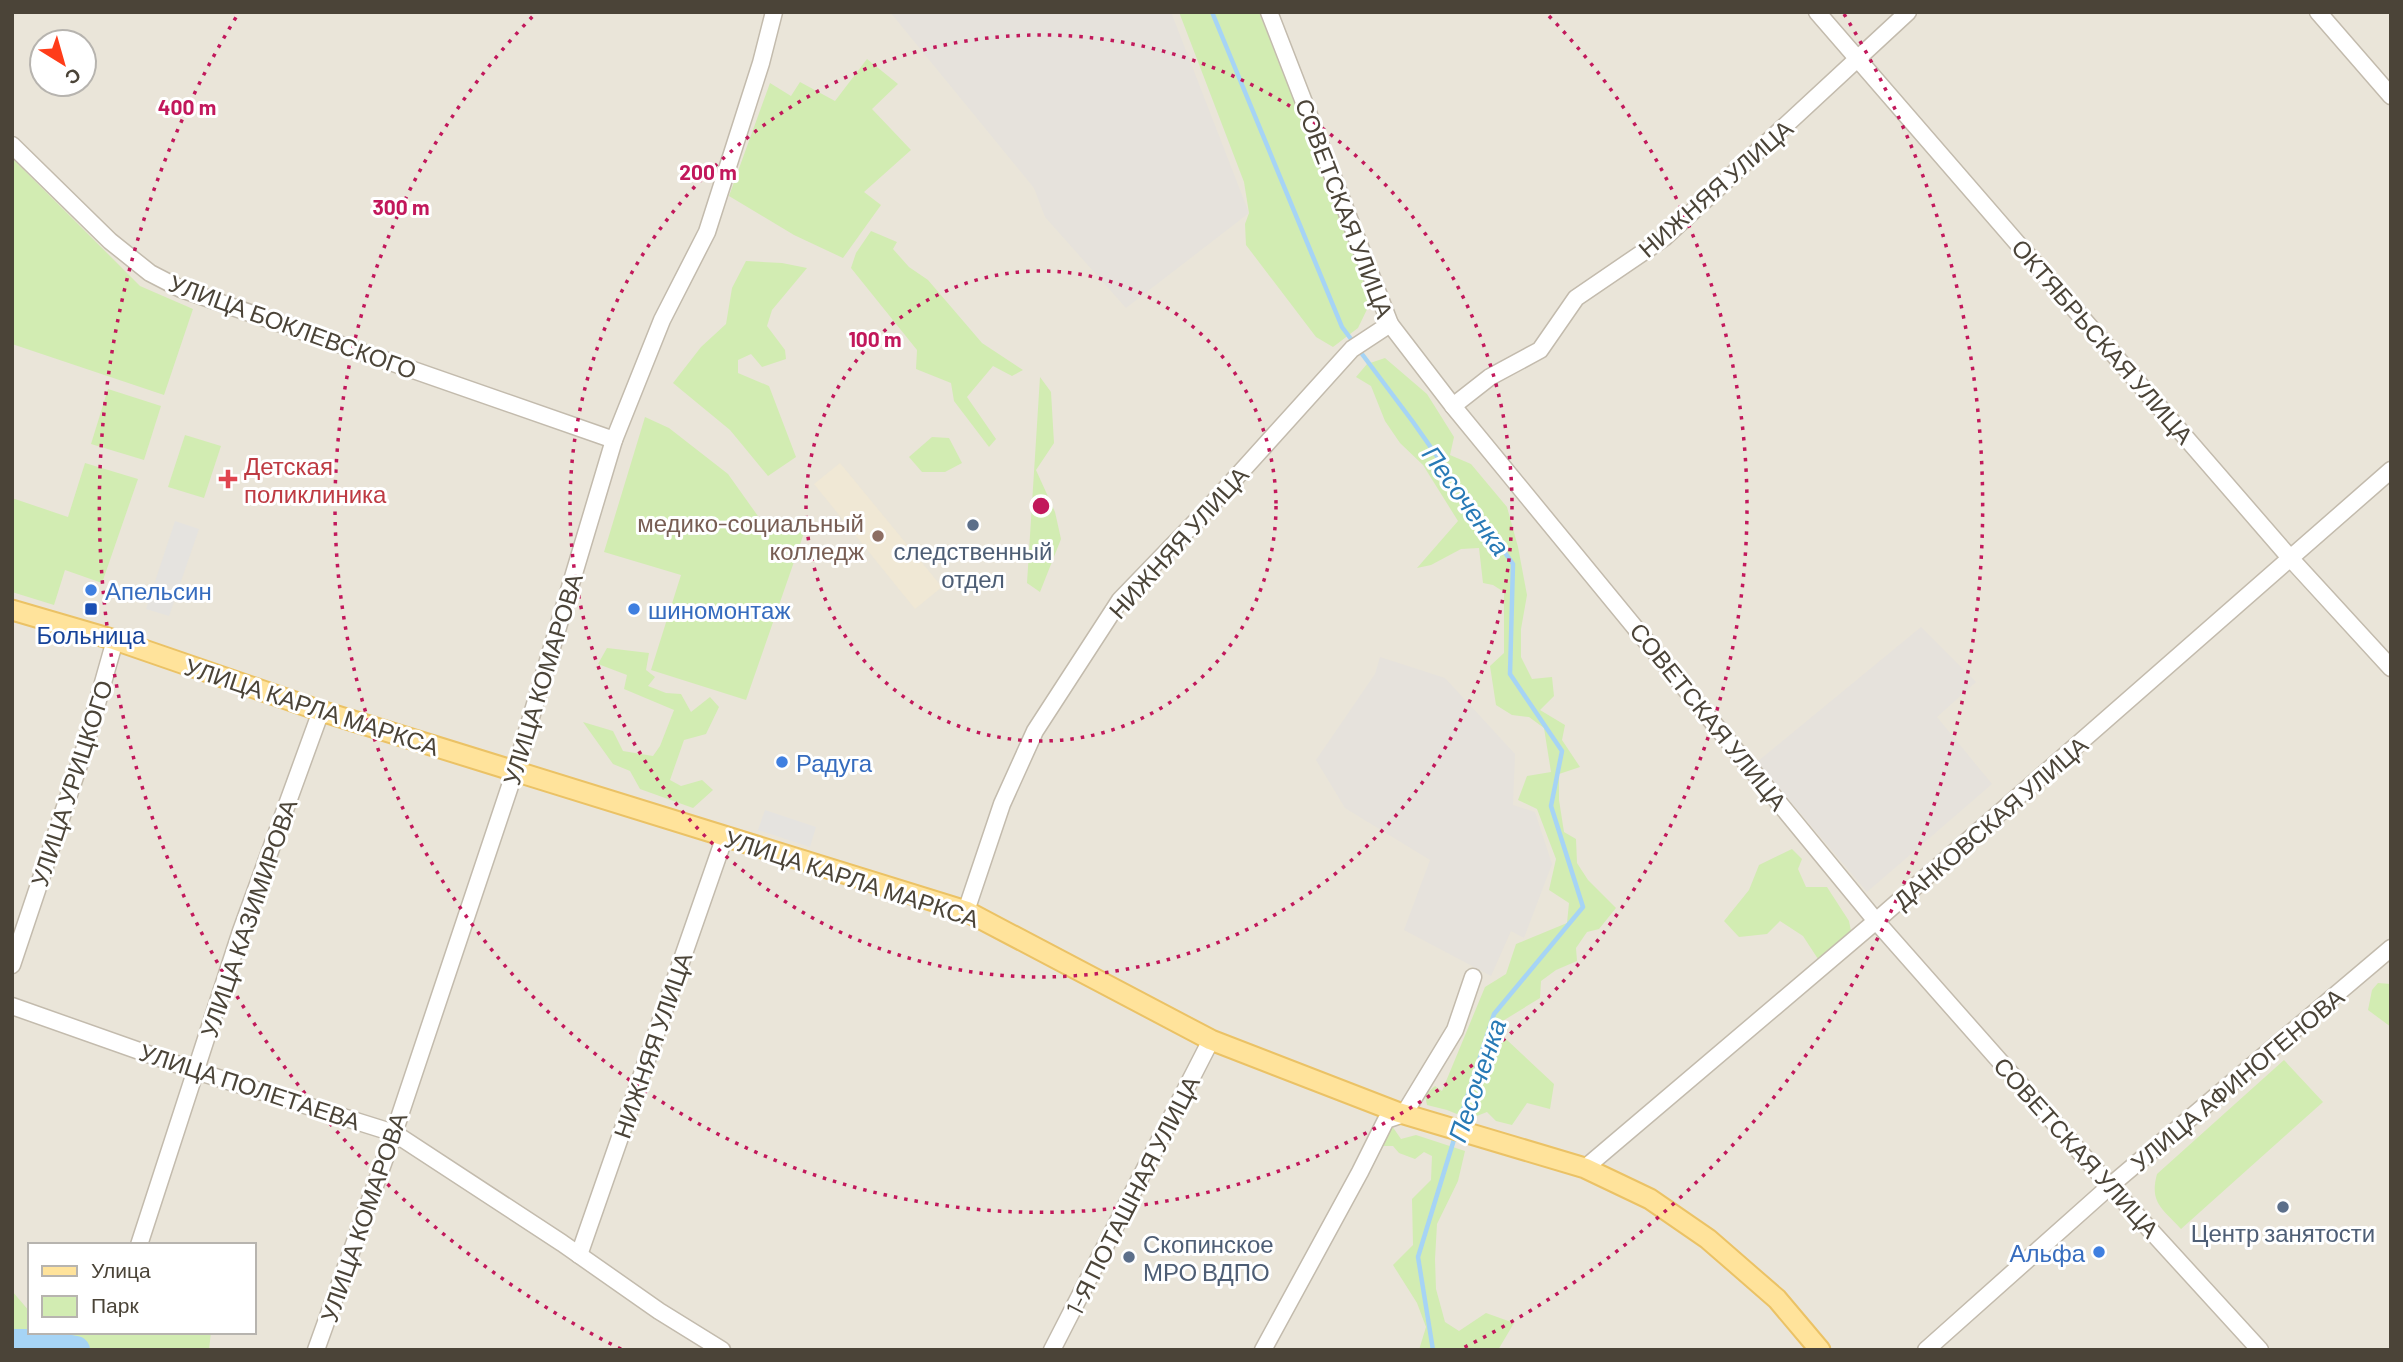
<svg xmlns="http://www.w3.org/2000/svg" width="2403" height="1362" font-family="Barlow,sans-serif">
  <style>
    .residential { fill: #eae5d9; fill-rule: evenodd }
    .industrial { fill: #e6e2dc }
    .education { fill: #f0e8d5 }
    .green { fill: #d2ecb2 }
    .parking { fill: #e5e3df }
    .lines { fill: none; stroke-linecap: round; stroke-linejoin: round }
    .stream { stroke: #a6d4f5; stroke-width: 4.5 }
    .river { stroke: #a6d4f5; stroke-width: 28 }
    .minor-casing { stroke: #c3bbad; stroke-width: 19 }
    .major-casing { stroke: #ebc265; stroke-width: 23 }
    .minor { stroke: #fff; stroke-width: 16 }
    .major { stroke: #ffe39b; stroke-width: 19 }
    .ring { fill: none; stroke: #c2185b; stroke-width: 3.5; stroke-dasharray: 3.5 7 }
    .health-dot { fill: #e0444e; stroke: #fff; stroke-width: 2.5 }
    .service-dot { fill: #5c6f8a; stroke: #fff; stroke-width: 2.5 }
    .education-dot { fill: #8d6e63; stroke: #fff; stroke-width: 2.5 }
    .shop-dot { fill: #3f7fe0; stroke: #fff; stroke-width: 2.5 }
    .transit-dot { fill: #1a4fb4; stroke: #fff; stroke-width: 2.5 }
    .labels { text-anchor: middle; dominant-baseline: central; stroke-width: 6; stroke-linejoin: round; paint-order: stroke }
    .street-label { font-size: 24px; fill: #4b4438; stroke: #fff }
    .health-label { font-size: 24px; fill: #be3a42; stroke: #fff; text-anchor: start }
    .education-label { font-size: 24px; fill: #785e54; stroke: #fff; text-anchor: end }
    .service-label { font-size: 24px; fill: #4e5e75; stroke: #fff }
    .shop-label { font-size: 24px; fill: #366cbe; stroke: #fff; text-anchor: start }
    .transit-label { font-size: 24px; fill: #164399; stroke: #fff }
    .water-label { font-size: 26px; font-style: italic; fill: #287ab6; stroke: #fff }
    .centre { fill: #c2185b; stroke: #fff; stroke-width: 3.5 }
    .ring-label { font-size: 21px; text-anchor: middle; font-weight: bold; fill: #c2185b; stroke: #fff; stroke-width: 6; stroke-linejoin: round; paint-order: stroke }
  </style>
  <rect width="100%" height="100%" fill="#f6f3eb"/>
  <path class="residential" d="M12,12h2379v1338h-2379zM42,42h42v42h-42zM30,1245h224v87h-224z"/>
  <g class="industrial">
    <polygon points="890,12 1171,12 1249,213 1126,308 1045,217 1034,188"/>
    <polygon points="1921,627 1976,682 1937,717 1992,784 1867,892 1757,762"/>
    <polygon points="1380,657 1445,678 1515,754 1513,805 1535,812 1552,864 1524,938 1511,931 1491,976 1404,930 1430,860 1345,808 1316,760 1375,674"/>
  </g>
  <polygon class="education" points="840,463 942,587 915,609 814,484"/>
  <g class="green">
    <polygon points="1179,12 1259,12 1372,299 1358,328 1333,347 1316,337 1246,245 1245,224 1249,213 1244,182"/>
    <polygon points="867,59 898,84 872,109 911,150 864,192 881,205 843,258 794,235 729,196 770,83 791,96 800,82 835,101"/>
    <polygon points="12,158 140,286 193,309 164,395 12,344"/>
    <polygon points="871,231 897,242 893,249 909,267 928,280 982,343 1023,370 1012,376 993,366 967,397 996,439 989,447 954,401 951,383 916,369 917,350 851,268 856,253"/>
    <polygon points="746,261 782,263 807,268 772,310 767,326 785,350 786,359 762,367 751,354 738,360 738,373 769,386 796,457 768,476 730,430 673,383 701,347 726,324 732,288"/>
    <polygon points="1385,358 1427,394 1454,437 1450,455 1471,464 1507,507 1518,547 1527,595 1521,629 1521,657 1532,679 1552,677 1554,696 1540,710 1565,725 1562,740 1580,767 1559,774 1559,800 1564,832 1576,839 1577,863 1588,880 1616,908 1599,929 1587,932 1576,948 1577,961 1556,970 1541,981 1540,998 1493,1027 1554,1084 1550,1109 1527,1103 1512,1125 1496,1121 1487,1112 1469,1119 1447,1110 1427,1105 1425,1095 1435,1086 1442,1091 1485,987 1506,974 1516,944 1567,923 1569,903 1549,890 1556,859 1537,809 1518,800 1527,776 1551,772 1544,728 1529,717 1512,715 1496,705 1490,666 1504,653 1504,592 1493,585 1483,583 1479,548 1461,549 1431,565 1417,568 1458,521 1423,465 1400,443 1385,421 1371,386 1356,377 1367,364"/>
    <polygon points="1040,377 1051,392 1054,443 1036,470 1055,512 1061,539 1040,592 1027,583"/>
    <polygon points="108,389 161,406 144,460 91,444"/>
    <polygon points="645,417 669,428 728,474 770,533 792,519 804,533 746,700 651,670 681,575 604,552"/>
    <polygon points="185,435 221,446 204,498 168,487"/>
    <polygon points="932,437 949,438 962,463 945,472 922,472 909,457"/>
    <polygon points="85,463 138,479 102,583 65,570 54,605 12,592 12,498 68,517"/>
    <polygon points="607,648 649,653 646,670 655,677 648,686 666,693 681,694 691,712 710,697 719,707 706,734 684,740 670,780 681,786 702,780 713,790 693,808 640,789 630,771 613,764 583,722 613,731 623,751 653,756 660,746 674,710 624,689 627,675 598,664"/>
    <polygon points="1792,849 1802,859 1798,869 1806,887 1827,887 1849,921 1851,931 1841,945 1818,959 1803,936 1780,921 1767,934 1739,937 1724,921 1749,890 1759,865"/>
    <polygon points="2378,983 2391,984 2391,1027 2368,1010 2372,990"/>
    <path d="M2284,1060l39,42 -142,127c-18,-20 -32,-26 -24,-55z"/>
    <polygon points="1377,1121 1392,1126 1401,1139 1416,1135 1465,1151 1458,1181 1437,1224 1435,1259 1436,1289 1445,1322 1459,1331 1486,1313 1514,1323 1498,1350 1419,1350 1426,1327 1417,1303 1393,1265 1413,1245 1412,1199 1431,1180 1432,1156 1424,1152 1415,1159 1399,1153 1393,1146 1382,1146 1373,1127"/>
    <polygon points="12,1291 30,1312 30,1332 211,1332 209,1350 12,1350"/>
  </g>
  <g class="parking">
    <polygon points="175,521 199,529 169,616 146,609"/>
    <polygon points="765,810 816,827 810,847 758,830"/>
  </g>
  <g class="lines">
    <g class="stream">
      <polyline points="1212,12 1342,327 1354,343"/>
      <polyline points="1359,350 1413,422 1513,564 1510,674 1562,751 1551,806 1583,907 1494,1014 1458,1125"/>
      <polyline points="1433,1350 1418,1257 1456,1133"/>
    </g>
    <polyline class="river" points="12,1343 38,1343 76,1350"/>
    <g class="minor-casing">
      <g id="minor">
        <polyline points="1269,12 1390,324 1453,406 1876,921 2110,1186 2260,1350"/>
        <polyline points="1817,12 2291,559 2391,668"/>
        <polyline points="2318,12 2391,96"/>
        <polyline points="12,145 110,241 150,273 181,289 614,440"/>
        <polyline points="1453,406 1490,377 1540,350 1576,298 1664,238 1908,12"/>
        <polyline points="966,911 1002,804 1035,731 1120,600 1202,515 1352,349 1390,324"/>
        <polyline points="12,965 84,750 115,640"/>
        <polyline points="12,1006 196,1071 394,1133 562,1243 659,1311 722,1350"/>
        <polyline points="1585,1168 1876,921 2391,470"/>
        <polyline points="139,1245 241,931 321,711"/>
        <polyline points="579,1255 725,836"/>
        <polyline points="316,1350 394,1133 515,771 614,440 662,320 707,232 761,63 774,12"/>
        <polyline points="1052,1350 1211,1040"/>
        <polyline points="1263,1350 1360,1172 1386,1120 1404,1114 1455,1030 1473,977"/>
        <polyline points="1926,1350 2110,1186 2391,948"/>
      </g>
    </g>
    <g class="major-casing">
      <polyline id="major" points="12,610 115,640 321,711 966,911 1211,1040 1397,1112 1585,1168 1650,1199 1708,1239 1777,1299 1820,1350"/>
    </g>
    <use href="#minor" class="minor"/>
    <use href="#major" class="major"/>
  </g>
  <g class="ring">
    <circle cx="1041" cy="506" r="235"/>
    <circle cx="1041" cy="506" r="471"/>
    <path d="M1549 16A706 706 0 1 1 533 16"/>
    <path d="M621 1349A942 942 0 0 1 238 14M1844 14A942 942 0 0 1 1461 1349"/>
  </g>
  <path class="health-dot" d="M224.5 468.5h7v7h7v7h-7v7h-7v-7h-7v-7h7z"/>
  <g class="service-dot">
    <circle cx="973" cy="525" r="7"/>
    <circle cx="2283" cy="1207" r="7"/>
    <circle cx="1129" cy="1257" r="7"/>
  </g>
  <circle class="education-dot" cx="878" cy="536" r="7"/>
  <g class="shop-dot">
    <circle cx="91" cy="590" r="7"/>
    <circle cx="634" cy="609" r="7"/>
    <circle cx="782" cy="762" r="7"/>
    <circle cx="2099" cy="1252" r="7"/>
  </g>
  <rect class="transit-dot" x="84" y="602" width="14" height="14" rx="3.5"/>
  <g class="labels">
    <g class="street-label">
      <text transform="translate(1715 188) rotate(-41)">НИЖНЯЯ УЛИЦА</text>
      <text transform="translate(1345 208) rotate(69)">СОВЕТСКАЯ УЛИЦА</text>
      <text transform="translate(293 326) rotate(20)">УЛИЦА БОКЛЕВСКОГО</text>
      <text transform="translate(2103 341) rotate(49)">ОКТЯБРЬСКАЯ УЛИЦА</text>
      <text transform="translate(1178 542) rotate(-48)">НИЖНЯЯ УЛИЦА</text>
      <text transform="translate(542 679) rotate(-73)">УЛИЦА КОМАРОВА</text>
      <text transform="translate(312 706) rotate(18)">УЛИЦА КАРЛА МАРКСА</text>
      <text transform="translate(1709 716) rotate(51)">СОВЕТСКАЯ УЛИЦА</text>
      <text transform="translate(71 783) rotate(-72)">УЛИЦА УРИЦКОГО</text>
      <text transform="translate(1990 822) rotate(-41)">ДАНКОВСКАЯ УЛИЦА</text>
      <text transform="translate(852 878) rotate(18)">УЛИЦА КАРЛА МАРКСА</text>
      <text transform="translate(248 918) rotate(-71)">УЛИЦА КАЗИМИРОВА</text>
      <text transform="translate(652 1045) rotate(-71)">НИЖНЯЯ УЛИЦА</text>
      <text transform="translate(2237 1079) rotate(-40)">УЛИЦА АФИНОГЕНОВА</text>
      <text transform="translate(250 1086) rotate(18)">УЛИЦА ПОЛЕТАЕВА</text>
      <text transform="translate(2077 1147) rotate(48)">СОВЕТСКАЯ УЛИЦА</text>
      <text transform="translate(1132 1195) rotate(-63)">1-Я ПОТАШНАЯ УЛИЦА</text>
      <text transform="translate(363 1217) rotate(-71)">УЛИЦА КОМАРОВА</text>
    </g>
    <g class="health-label">
      <text x="244" y="465">Детская<tspan x="244" dy="28">поликлиника</tspan></text>
    </g>
    <g class="education-label">
      <text x="864" y="522">медико-социальный<tspan x="864" dy="28">колледж</tspan></text>
    </g>
    <g class="service-label">
      <text x="973" y="550">следственный<tspan x="973" dy="28">отдел</tspan></text>
      <text x="2283" y="1232">Центр занятости</text>
      <text x="1143" y="1243" text-anchor="start">Скопинское<tspan x="1143" dy="28">МРО ВДПО</tspan></text>
    </g>
    <g class="shop-label">
      <text x="105" y="590">Апельсин</text>
      <text x="648" y="609">шиномонтаж</text>
      <text x="796" y="762">Радуга</text>
      <text x="2085" y="1252" text-anchor="end">Альфа</text>
    </g>
    <g class="transit-label">
      <text x="91" y="634">Больница</text>
    </g>
    <g class="water-label">
      <text transform="translate(1467 500) rotate(54)">Песоченка</text>
      <text transform="translate(1476 1080) rotate(-71)">Песоченка</text>
    </g>
  </g>
  <circle cx="1041" cy="506" r="10" class="centre"/>
  <g class="ring-label">
    <text x="187" y="115">400 m</text>
    <text x="708" y="180">200 m</text>
    <text x="401" y="215">300 m</text>
    <text x="875" y="347">100 m</text>
  </g>
  <rect width="2403" height="1362" fill="none" stroke="#4b4438" stroke-width="28"/>
  <rect x="28" y="1243" width="228" height="91" fill="#ffffff" stroke="#b7b4af" stroke-width="2"/>
  <rect x="42" y="1266" width="35" height="10" fill="#ffe39b" stroke="#b7b4af" stroke-width="2"/>
  <text x="91" y="1278" font-size="21" fill="#4b4438">Улица</text>
  <rect x="42" y="1296" width="35" height="21" fill="#d2ecb2" stroke="#b7b4af" stroke-width="2"/>
  <text x="91" y="1313" font-size="21" fill="#4b4438">Парк</text>
  <g transform="translate(63 63) rotate(143)"><circle r="33" fill="#ffffff" stroke="#b7b4af" stroke-width="2"/>
  <path d="M0-5L12 26L0 18L-12 26Z" fill="#ff3c19"/>
  <text y="-10" font-size="19" font-weight="bold" text-anchor="middle" fill="#4b4438">С</text>
  </g>
</svg>
